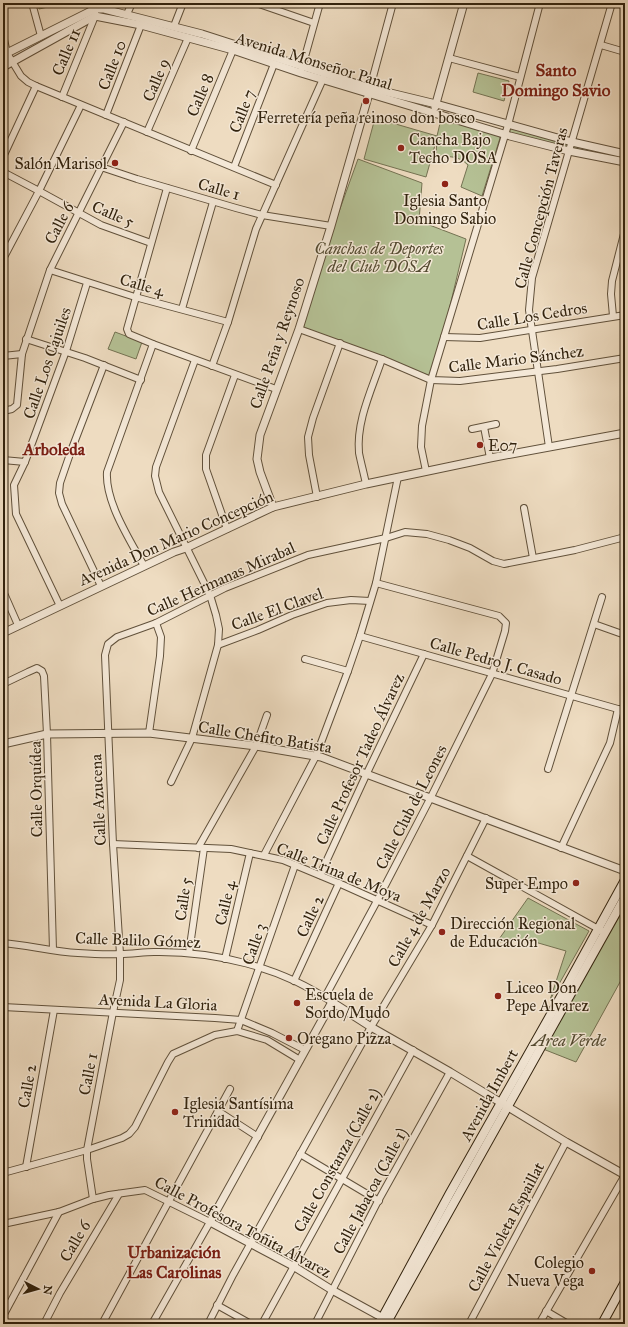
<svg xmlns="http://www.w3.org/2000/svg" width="628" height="1327" font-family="'IM FELL Great Primer',serif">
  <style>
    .green { fill: #b5c195; stroke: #747252 }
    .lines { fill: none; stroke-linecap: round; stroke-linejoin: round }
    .minor-casing { stroke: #61513b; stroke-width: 8 }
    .tertiary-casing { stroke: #61513b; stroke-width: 9 }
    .secondary-casing { stroke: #32230e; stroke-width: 10 }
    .minor { stroke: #f4e8d7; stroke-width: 6 }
    .tertiary { stroke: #f4e8d7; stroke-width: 7 }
    .secondary { stroke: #f4e8d7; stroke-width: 8 }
    .poi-dot { fill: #8f2418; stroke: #f4e8d7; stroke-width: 1.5 }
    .labels { text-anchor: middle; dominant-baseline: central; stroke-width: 3; stroke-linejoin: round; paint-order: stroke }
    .street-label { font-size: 16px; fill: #32230e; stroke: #f4e8d7 }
    .poi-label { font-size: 16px; fill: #32230e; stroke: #f4e8d7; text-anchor: start }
    .park-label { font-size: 16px; font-style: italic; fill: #534a30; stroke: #f4e8d7 }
    .neighbourhood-label { font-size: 17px; font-weight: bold; fill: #7a1f14; stroke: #f4e8d7 }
  </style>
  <rect width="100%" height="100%" fill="#eedcc1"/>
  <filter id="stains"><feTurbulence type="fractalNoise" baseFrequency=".005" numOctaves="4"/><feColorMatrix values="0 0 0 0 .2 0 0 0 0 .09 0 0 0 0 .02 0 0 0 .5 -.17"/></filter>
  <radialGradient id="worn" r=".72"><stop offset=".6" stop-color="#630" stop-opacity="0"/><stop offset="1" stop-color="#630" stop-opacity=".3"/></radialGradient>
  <g class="green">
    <polygon points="38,3 66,3 39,9"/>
    <polygon points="478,73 509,81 504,101 473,92"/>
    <path d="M375,118l62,18 4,-17 58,16 1,3 -18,58 -21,-9 7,-22c-10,-10 -19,-8 -32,-9l1,-18 -11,39 -62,-18z"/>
    <polygon points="511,128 568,144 567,148 508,132"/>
    <polygon points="573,144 625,156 625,161 571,150"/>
    <polygon points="358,159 422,183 419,221 466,239 433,377 303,330 311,289"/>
    <polygon points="115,332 142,342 136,359 108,349"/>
    <polygon points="528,898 589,931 550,1000 566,951 528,940 497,942"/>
    <polygon points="625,904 625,973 576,1062 543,1049"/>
  </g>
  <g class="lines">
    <g class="minor-casing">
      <g id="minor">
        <polyline points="32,3 41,36"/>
        <polyline points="256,3 314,23"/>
        <polyline points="127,14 132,3"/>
        <polyline points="174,26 183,3"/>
        <polyline points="3,35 7,53 21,76 28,82 36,86 276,185"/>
        <polyline points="601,45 625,52"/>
        <polyline points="449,58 520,77"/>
        <polyline points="301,71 320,3"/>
        <polyline points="370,88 393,3"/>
        <polyline points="62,97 95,16 95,9 86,3"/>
        <polyline points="106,115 141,25"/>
        <polyline points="147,132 188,38"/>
        <polyline points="191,151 233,50"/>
        <polyline points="3,157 36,86"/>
        <polyline points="101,167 137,179 236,208 262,215 331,226"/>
        <polyline points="234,167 274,64"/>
        <polyline points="3,172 39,191 101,225 151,243"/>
        <polyline points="167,188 127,329 129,334 153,344 276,389"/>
        <polyline points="3,259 39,191 81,105"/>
        <polyline points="50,270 135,297 228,322"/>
        <polyline points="182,309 213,202"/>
        <polyline points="613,316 611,294 612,281 625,230"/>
        <polyline points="299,329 382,359 431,380 460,381 557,369 625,358"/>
        <polyline points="444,337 480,338 625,315"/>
        <polyline points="26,339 85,358 141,380"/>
        <polyline points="3,356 22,354"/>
        <polyline points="212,366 228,322 256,229 323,79"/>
        <polyline points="3,411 12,409 17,405 22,354 50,270 124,122"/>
        <polyline points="484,427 490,458"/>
        <polyline points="472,429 496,424"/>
        <polyline points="549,447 529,310 532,278 612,3"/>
        <polyline points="3,460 25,462"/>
        <polyline points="426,471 421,447 422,426 431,380 508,125 540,3"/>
        <path d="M366,484c-2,-10 -5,-21 -7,-31 -3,-32 13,-64 23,-94"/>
        <polyline points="317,497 309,455 308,437 313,418 340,343"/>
        <polyline points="524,508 533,558"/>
        <polyline points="227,529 206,469 206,455 235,375"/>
        <path d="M144,566c-14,-26 -39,-64 -37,-94l46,-128"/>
        <polyline points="101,586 62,504 59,493 60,483 71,451 104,365"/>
        <polyline points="3,591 18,625"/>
        <polyline points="60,606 16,514 14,485 25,462 66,351 87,283"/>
        <polyline points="594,624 625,635"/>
        <polyline points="360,636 625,711"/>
        <polyline points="218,645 258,630 292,615 327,603 351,600 370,601"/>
        <polyline points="305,659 348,671"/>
        <polyline points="3,684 28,672 37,668 42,671 44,676 47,734 53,950"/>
        <polyline points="149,733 160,656 161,637 156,623"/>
        <polyline points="548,769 602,597"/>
        <polyline points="171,782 192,738 218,645 219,629 216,615 210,595 159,492 155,476 156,467 195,360"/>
        <polyline points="113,844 231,849 283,860 343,885 432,925"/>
        <polyline points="198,848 256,746 267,715"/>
        <polyline points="561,848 610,743 618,709"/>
        <polyline points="264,855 316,756 348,671 360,636 376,583 398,477"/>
        <polyline points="467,856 602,931"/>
        <polyline points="320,875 367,773 424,654"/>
        <path d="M3,943c25,2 50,9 75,10 14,1 28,2 42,1 12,0 23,-2 34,-2 61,-1 127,15 178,50"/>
        <polyline points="189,953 204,848"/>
        <polyline points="225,959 250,853"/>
        <polyline points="294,981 339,883"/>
        <polyline points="325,997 377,901 431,797 492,674 505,631 506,623 499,616 376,583"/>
        <polyline points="3,1007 215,1018 241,1020 272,1033 305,1050"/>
        <polyline points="237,1031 295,865"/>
        <polyline points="218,1111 258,1137"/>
        <polyline points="300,1154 379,1201"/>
        <polyline points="26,1167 54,1010"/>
        <polyline points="3,1173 87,1150 122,1138 129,1134 135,1127 168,1062 173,1054 215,1035 237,1031 267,1040 300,1060"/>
        <polyline points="93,1199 87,1159 87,1150 113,1012 120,980 120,954 113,844 105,655 108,644 117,637 156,623 225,588 308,555 386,538 405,532 427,534 449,540 470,548 493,561 504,564 575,550 625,537"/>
        <polyline points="3,1224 59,1212 93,1199 109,1195 145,1190 210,1222 152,1324"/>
        <polyline points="217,1305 251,1324"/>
        <polyline points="546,1311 568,1324"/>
        <polyline points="3,1316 59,1212"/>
        <polyline points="44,1324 60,1293 119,1194"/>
        <polyline points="102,1324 230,1089"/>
        <polyline points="208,1324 233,1275 371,1027 432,925 486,818"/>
        <polyline points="262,1324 413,1050"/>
        <polyline points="315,1324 377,1203 450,1072"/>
        <polyline points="469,1324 566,1142"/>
        <polyline points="539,1324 625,1175"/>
      </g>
    </g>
    <g class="tertiary-casing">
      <g id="tertiary">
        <polyline points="3,55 95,9 104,9 202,34 370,88 436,104 572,142 625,154"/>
        <polyline points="3,67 95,16 141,25 233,50 301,73 510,136 569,151 625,162"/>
        <polyline points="435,107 464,3"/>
        <polyline points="273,507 260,472 257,459 260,435 299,329 331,226 370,90"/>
        <polyline points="3,633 174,552 186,548 273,507 366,484 490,458 625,433"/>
        <polyline points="3,744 47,734 149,733 256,746 321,757 625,871"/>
        <polyline points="394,1324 332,1290 293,1266 210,1222 332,1002 371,1027 450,1072 566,1142 625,1175"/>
      </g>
    </g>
    <g class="secondary-casing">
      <g id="secondary">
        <polyline points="379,1324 450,1193 564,991 625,880"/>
        <polyline points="386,1324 625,897"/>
        <polyline points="602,1324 625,1282"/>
      </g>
    </g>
    <use href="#minor" class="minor"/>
    <use href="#tertiary" class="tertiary"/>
    <use href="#secondary" class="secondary"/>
  </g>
  <g class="poi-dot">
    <circle cx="366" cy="101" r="4"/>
    <circle cx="401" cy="148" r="4"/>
    <circle cx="115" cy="163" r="4"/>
    <circle cx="445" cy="184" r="4"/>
    <circle cx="480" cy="445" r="4"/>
    <circle cx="576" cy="883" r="4"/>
    <circle cx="442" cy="932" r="4"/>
    <circle cx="498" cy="996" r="4"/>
    <circle cx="297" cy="1003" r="4"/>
    <circle cx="289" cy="1038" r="4"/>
    <circle cx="175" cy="1112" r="4"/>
    <circle cx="592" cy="1271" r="4"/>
  </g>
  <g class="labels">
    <g class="street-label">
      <text transform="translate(66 52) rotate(-67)">Calle 11</text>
      <text transform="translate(314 61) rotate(17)">Avenida Monseñor Panal</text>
      <text transform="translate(112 65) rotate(-69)">Calle 10</text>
      <text transform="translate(156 80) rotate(-67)">Calle 9</text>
      <text transform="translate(200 95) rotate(-67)">Calle 8</text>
      <text transform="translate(242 111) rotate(-69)">Calle 7</text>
      <text transform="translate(219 189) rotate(16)">Calle 1</text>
      <text transform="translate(541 208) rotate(-75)">Calle Concepción Taveras</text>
      <text transform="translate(113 214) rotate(23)">Calle 5</text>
      <text transform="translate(59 223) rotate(-63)">Calle 6</text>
      <text transform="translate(142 285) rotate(16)">Calle 4</text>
      <text transform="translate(532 316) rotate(-9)">Calle Los Cedros</text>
      <text transform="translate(277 343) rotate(-71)">Calle Peña y Reynoso</text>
      <text transform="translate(516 359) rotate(-7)">Calle Mario Sánchez</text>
      <text transform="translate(47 363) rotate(-71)">Calle Los Cajuiles</text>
      <text transform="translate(176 538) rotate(-24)">Avenida Don Mario Concepción</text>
      <text transform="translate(221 579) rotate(-24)">Calle Hermanas Mirabal</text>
      <text transform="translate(277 609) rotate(-20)">Calle El Clavel</text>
      <text transform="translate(496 661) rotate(16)">Calle Pedro J. Casado</text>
      <text transform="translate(265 737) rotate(9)">Calle Chefito Batista</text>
      <text transform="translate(360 759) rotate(-65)">Calle Profesor Tadeo Álvarez</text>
      <text transform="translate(36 789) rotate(-91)">Calle Orquídea</text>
      <text transform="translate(98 800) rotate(-93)">Calle Azucena</text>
      <text transform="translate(411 807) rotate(-63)">Calle Club de Leones</text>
      <text transform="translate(339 872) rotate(22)">Calle Trina de Moya</text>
      <text transform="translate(183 899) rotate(-82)">Calle 5</text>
      <text transform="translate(225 903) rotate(-77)">Calle 4</text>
      <text transform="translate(310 916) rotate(-65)">Calle 2</text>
      <text transform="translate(419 917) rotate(-61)">Calle 4 de Marzo</text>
      <text transform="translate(138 940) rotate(2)">Calle Balilo Gómez</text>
      <text transform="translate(254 944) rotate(-71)">Calle 3</text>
      <text transform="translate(158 1002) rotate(3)">Avenida La Gloria</text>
      <text transform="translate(88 1074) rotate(-79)">Calle 1</text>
      <text transform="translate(27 1086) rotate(-80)">Calle 2</text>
      <text transform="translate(489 1095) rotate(-61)">Avenida Imbert</text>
      <text transform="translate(337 1160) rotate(-61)">Calle Constanza (Calle 2)</text>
      <text transform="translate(370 1191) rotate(-62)">Calle Jabacoa (Calle 1)</text>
      <text transform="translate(243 1227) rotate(28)">Calle Profesora Toñita Álvarez</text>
      <text transform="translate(506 1227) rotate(-62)">Calle Violeta Espaillat</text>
      <text transform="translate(75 1241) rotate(-60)">Calle 6</text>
    </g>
    <g class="poi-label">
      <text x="366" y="117" text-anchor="middle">Ferretería peña reinoso don bosco</text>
      <text x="409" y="139">Cancha Bajo<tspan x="409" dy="18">Techo DOSA</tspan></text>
      <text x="107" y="163" text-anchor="end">Salón Marisol</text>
      <text x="445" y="200" text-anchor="middle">Iglesia Santo<tspan x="445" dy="18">Domingo Sabio</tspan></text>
      <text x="488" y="445">E07</text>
      <text x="568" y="883" text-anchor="end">Super Empo</text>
      <text x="450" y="923">Dirección Regional<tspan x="450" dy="18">de Educación</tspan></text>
      <text x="506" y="987">Liceo Don<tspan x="506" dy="18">Pepe Alvarez</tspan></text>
      <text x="305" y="994">Escuela de<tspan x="305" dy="18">Sordo/Mudo</tspan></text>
      <text x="297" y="1038">Oregano Pizza</text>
      <text x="183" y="1103">Iglesia Santísima<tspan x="183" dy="18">Trinidad</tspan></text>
      <text x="584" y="1262" text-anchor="end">Colegio<tspan x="584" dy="18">Nueva Vega</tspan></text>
    </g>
    <g class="park-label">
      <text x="379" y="248">Canchas de Deportes<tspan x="379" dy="18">del Club DOSA</tspan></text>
      <text x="569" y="1040">Area Verde</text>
    </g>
    <g class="neighbourhood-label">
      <text x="556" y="70">Santo<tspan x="556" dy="20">Domingo Savio</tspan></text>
      <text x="54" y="449">Arboleda</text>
      <text x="174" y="1252">Urbanización<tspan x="174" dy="20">Las Carolinas</tspan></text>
    </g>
  </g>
  <rect width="628" height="1327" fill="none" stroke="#eedcc1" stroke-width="16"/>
  <rect x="4" y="4" width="620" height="1319" fill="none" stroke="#32230e" stroke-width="2"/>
  <rect x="8" y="8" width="612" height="1311" fill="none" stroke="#32230e"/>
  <g transform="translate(38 1289) rotate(96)" stroke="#f4e8d7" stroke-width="3" paint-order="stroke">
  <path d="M0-3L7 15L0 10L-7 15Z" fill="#32230e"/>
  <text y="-6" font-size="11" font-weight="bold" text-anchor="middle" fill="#32230e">N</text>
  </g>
  <rect width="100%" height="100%" filter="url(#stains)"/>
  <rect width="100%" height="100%" fill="url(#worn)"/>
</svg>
